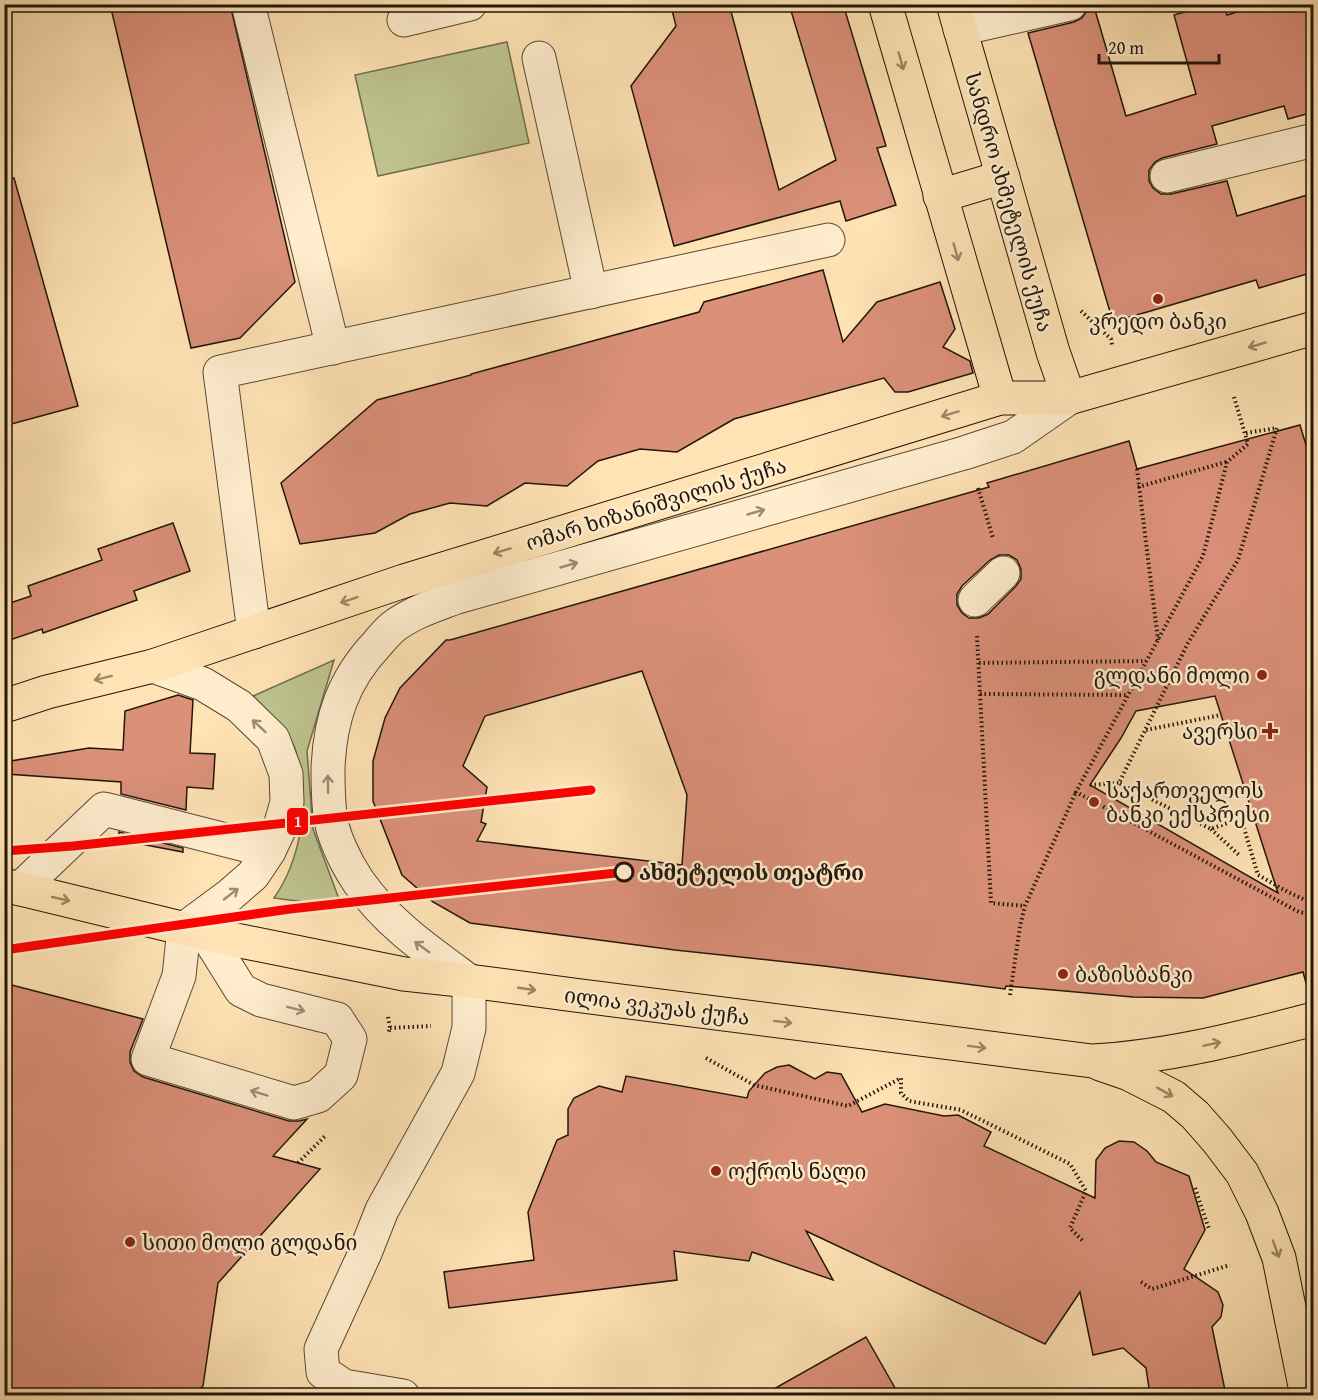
<svg xmlns="http://www.w3.org/2000/svg" width="1318" height="1400" font-family="'Gentium Book Plus','Noto Serif Georgian',serif">
  <style>
    .green { fill: #bec48f; stroke: #706d4c; stroke-width: 1.5 }
    .building { fill: #db907a; stroke: #21160a; stroke-width: 1.5; fill-rule: evenodd }
    .lines { fill: none; stroke-linecap: round; stroke-linejoin: round }
    .minor-casing { stroke: #584934; stroke-width: 35 }
    .major-casing { stroke: #21160a; stroke-width: 35 }
    .path { stroke: #21160a; stroke-width: 4; stroke-dasharray: 1.5 3; stroke-linecap: butt }
    .minor { stroke: #ffedce; stroke-width: 33 }
    .major { stroke: #ffe3b4; stroke-width: 33 }
    .metro-1-casing { stroke: #ffedce; stroke-width: 14 }
    .metro-1 { stroke: #f00; stroke-width: 9 }
    .oneway { stroke: #9b8768 }
    .oneway2 { stroke: #9b8c76 }
    .poi-dot { fill: #8f2418; stroke: #ffedce; stroke-width: 2 }
    .stop-dot { fill: #ffedce; stroke: #21160a; stroke-width: 3 }
    .labels { text-anchor: middle; dominant-baseline: central; stroke-width: 5; stroke-linejoin: round; paint-order: stroke }
    .street-label { font-size: 21px; fill: #21160a; stroke: #ffedce }
    .poi-label { font-size: 21px; fill: #21160a; stroke: #ffedce; text-anchor: start }
    .stop-label { font-size: 21px; font-weight: bold; fill: #21160a; stroke: #ffedce; text-anchor: start }
    .line-badge { stroke: #ffedce; stroke-width: 2 }
    .badge-label { font-size: 16px; text-anchor: middle; font-weight: bold; fill: #fff }
  </style>
  <rect width="100%" height="100%" fill="#ffe3b4"/>
  <filter id="stains"><feTurbulence type="fractalNoise" baseFrequency=".00333" numOctaves="4"/><feColorMatrix values="0 0 0 0 .2 0 0 0 0 .09 0 0 0 0 .02 0 0 0 .5 -.17"/></filter>
  <radialGradient id="worn" r=".72"><stop offset=".6" stop-color="#630" stop-opacity="0"/><stop offset="1" stop-color="#630" stop-opacity=".3"/></radialGradient>
  <g class="green">
    <polygon points="507,42 529,143 378,176 355,75"/>
    <path d="M334,660l-27,91 6,78 29,78 -68,-9c27,-39 35,-93 24,-138 -1,-5 -2,-10 -4,-14 -9,-20 -26,-35 -41,-50z"/>
  </g>
  <g class="building">
    <polygon points="110,4 230,4 295,282 240,338 191,348"/>
    <polygon points="693,4 729,4 779,190 836,160 789,4 843,4 886,146 877,148 896,205 846,221 840,201 674,246 631,86 676,26 672,10"/>
    <polygon points="1212,4 1224,4 1227,15 1263,4 1309,4 1314,21 1314,112 1288,119 1284,106 1212,126 1217,144 1162,158 1155,162 1149,170 1149,181 1153,188 1161,194 1171,194 1227,181 1237,216 1314,193 1314,272 1259,288 1256,280 1113,322 1028,33 1074,22 1082,18 1086,12 1095,10 1126,116 1196,94 1174,15"/>
    <polygon points="14,178 78,406 4,426 4,179"/>
    <polygon points="823,270 843,342 877,302 940,282 955,329 943,347 970,361 973,373 908,392 895,392 884,378 734,419 677,452 640,449 598,461 567,486 525,483 487,506 450,503 410,514 375,533 300,544 281,483 377,400 471,375 471,374 699,312 704,302"/>
    <path d="M1300,425l14,47v510l-8,1 -3,-11 -100,26 -70,-1 -127,-11 -1,3 -181,-23 -149,-16 -205,-27 -37,-21 -31,-27 -29,-74v-40l12,-43 15,-30 46,-48h4l539,-153 -2,-4 142,-42 8,28zM999,555h10l8,5 4,9v10l-5,7 -28,28 -9,4h-10l-7,-5 -5,-8v-11l5,-8 28,-26zM642,671l45,124 -5,70 -205,-24 9,-17 -5,-2 6,-35 -24,-21 22,-50zM1215,696l63,197 -188,-108 31,-47 15,-27z"/>
    <polygon points="173,523 190,571 134,591 137,600 43,633 42,629 4,642 4,605 31,596 28,586 102,560 98,549"/>
    <polygon points="178,695 193,700 190,753 215,754 213,789 187,787 186,810 121,794 121,782 6,774 5,762 89,748 123,750 125,711"/>
    <polygon points="119,832 183,848 183,852 119,840"/>
    <polygon points="4,983 143,1019 130,1052 130,1062 134,1071 143,1077 289,1121 299,1121 307,1119 273,1156 320,1169 218,1283 203,1386 194,1395 4,1395"/>
    <polygon points="789,1065 815,1079 827,1072 841,1074 862,1112 885,1104 944,1116 958,1115 991,1132 984,1146 1095,1198 1096,1160 1105,1148 1119,1141 1134,1142 1147,1151 1156,1162 1189,1176 1205,1230 1184,1269 1218,1292 1223,1305 1221,1317 1212,1327 1226,1395 1150,1395 1146,1368 1123,1348 1093,1355 1080,1292 1045,1344 806,1231 833,1280 752,1252 749,1261 674,1251 677,1280 449,1308 444,1272 534,1260 528,1212 557,1140 568,1135 568,1109 574,1098 599,1086 622,1092 626,1076 747,1098 749,1091 765,1073 777,1067"/>
    <polygon points="866,1337 899,1395 763,1395"/>
  </g>
  <g class="lines">
    <g class="minor-casing">
      <g id="minor">
        <polyline points="248,4 333,348"/>
        <polyline points="404,20 470,4"/>
        <polyline points="960,29 1070,4"/>
        <polyline points="539,58 591,292"/>
        <polyline points="1167,176 1314,140"/>
        <polyline points="975,600 1003,573"/>
        <polyline points="254,632 220,372 828,240"/>
        <polyline points="153,666 203,684 239,706 273,739 286,774 287,802 279,830 269,851 253,875 230,895 184,929 179,976 148,1059 294,1103 318,1096 341,1075 350,1039 337,1019 261,1000 241,990 206,934"/>
        <polyline points="20,889 104,809 269,851"/>
        <path d="M403,1396l-59,-10 -21,-14 -2,-23 44,-96 17,-43 76,-137 11,-45v-47c-41,-30 -82,-58 -111,-100 -12,-18 -26,-46 -28,-67 -2,-15 -2,-31 -2,-46 2,-49 15,-88 49,-124 5,-6 10,-12 16,-17 18,-14 40,-21 61,-29l510,-145 49,-16 56,-39"/>
      </g>
    </g>
    <g class="major-casing">
      <g id="major">
        <polyline points="885,4 1000,398"/>
        <polyline points="953,4 1053,352 1069,398"/>
        <polyline points="940,196 1003,177"/>
        <polyline points="4,706 47,692 153,666 404,581 1000,398 1069,398 1314,328"/>
        <path d="M4,885l202,49 198,40 65,7 105,14 518,66c76,-4 149,-23 222,-42"/>
        <polyline points="1100,1064 1129,1074 1174,1097 1195,1115 1217,1140 1242,1173 1262,1213 1279,1258 1307,1396"/>
      </g>
    </g>
    <g class="path">
      <polyline points="1081,311 1111,339 1112,345"/>
      <polyline points="1234,397 1248,444 1227,462 1203,556 1076,792 1299,912 1314,915"/>
      <polyline points="1246,433 1277,428 1238,560 1188,643 1119,783 1211,829 1241,818 1258,875 1288,892 1314,904"/>
      <polyline points="1137,469 1158,640"/>
      <polyline points="1138,487 1226,462"/>
      <polyline points="978,488 993,538"/>
      <polyline points="977,636 991,903 1025,906"/>
      <polyline points="979,663 1146,661"/>
      <polyline points="980,694 1128,695"/>
      <polyline points="1146,730 1221,715"/>
      <polyline points="1090,785 1119,783"/>
      <polyline points="1211,829 1239,855"/>
      <polyline points="1010,995 1020,926 1025,906 1076,792"/>
      <polyline points="388,1017 390,1028 388,1034"/>
      <polyline points="390,1028 431,1026"/>
      <polyline points="706,1058 754,1085 848,1106 901,1078 901,1093 909,1101 961,1110 1070,1164 1086,1191 1070,1228 1083,1241"/>
      <polyline points="298,1163 326,1135"/>
      <polyline points="1195,1188 1209,1229"/>
      <polyline points="1141,1282 1152,1289 1230,1265"/>
    </g>
    <use href="#minor" class="minor"/>
    <use href="#major" class="major"/>
    <g class="metro-1-casing">
      <g id="metro-1">
        <polyline points="4,851 73,846 591,790"/>
        <polyline points="4,950 290,909 625,872"/>
      </g>
    </g>
    <use href="#metro-1" class="metro-1"/>
  </g>
  <defs><path id="oneway-shaft" d="M-6 0H5M1.5-3L5.5 0L1.5 3" fill="none" stroke-width="1.6" stroke-linecap="round" stroke-linejoin="round" transform="scale(1.5)"/></defs>
  <g class="oneway">
    <use href="#oneway-shaft" transform="translate(901 61) rotate(74)"/>
    <use href="#oneway-shaft" transform="translate(956 252) rotate(74)"/>
    <use href="#oneway-shaft" transform="translate(1257 345) rotate(164)"/>
    <use href="#oneway-shaft" transform="translate(950 414) rotate(163)"/>
    <use href="#oneway-shaft" transform="translate(502 551) rotate(163)"/>
    <use href="#oneway-shaft" transform="translate(349 600) rotate(161)"/>
    <use href="#oneway-shaft" transform="translate(103 678) rotate(166)"/>
    <use href="#oneway-shaft" transform="translate(61 899) rotate(13)"/>
    <use href="#oneway-shaft" transform="translate(527 989) rotate(8)"/>
    <use href="#oneway-shaft" transform="translate(783 1022) rotate(7)"/>
    <use href="#oneway-shaft" transform="translate(1212 1044) rotate(-12)"/>
    <use href="#oneway-shaft" transform="translate(977 1047) rotate(7)"/>
    <use href="#oneway-shaft" transform="translate(1165 1092) rotate(29)"/>
    <use href="#oneway-shaft" transform="translate(1276 1249) rotate(70)"/>
  </g>
  <g class="oneway2">
    <use href="#oneway-shaft" transform="translate(756 512) rotate(-16)"/>
    <use href="#oneway-shaft" transform="translate(569 565) rotate(-16)"/>
    <use href="#oneway-shaft" transform="translate(259 726) rotate(-137)"/>
    <use href="#oneway-shaft" transform="translate(328 784) rotate(-91)"/>
    <use href="#oneway-shaft" transform="translate(231 894) rotate(-38)"/>
    <use href="#oneway-shaft" transform="translate(422 947) rotate(-144)"/>
    <use href="#oneway-shaft" transform="translate(296 1009) rotate(14)"/>
    <use href="#oneway-shaft" transform="translate(259 1093) rotate(-163)"/>
  </g>
  <g class="poi-dot">
    <circle cx="1158" cy="299" r="6"/>
    <circle cx="1262" cy="675" r="6"/>
    <path d="M1267 722h6v6h6v6h-6v6h-6v-6h-6v-6h6z"/>
    <circle cx="1094" cy="802" r="6"/>
    <circle cx="1063" cy="974" r="6"/>
    <circle cx="716" cy="1171" r="6"/>
    <circle cx="130" cy="1242" r="6"/>
  </g>
  <circle class="stop-dot" cx="624" cy="872" r="9"/>
  <g class="labels">
    <g class="street-label">
      <text transform="translate(1009 202) rotate(74)">სანდრო ახმეტელის ქუჩა</text>
      <text transform="translate(656 504) rotate(-17)">ომარ ხიზანიშვილის ქუჩა</text>
      <text transform="translate(657 1006) rotate(7)">ილია ვეკუას ქუჩა</text>
    </g>
    <g class="poi-label">
      <text x="1158" y="321" text-anchor="middle">კრედო ბანკი</text>
      <text x="1250" y="675" text-anchor="end">გლდანი მოლი</text>
      <text x="1258" y="731" text-anchor="end">ავერსი</text>
      <text x="1106" y="790">საქართველოს<tspan x="1106" dy="24">ბანკი ექსპრესი</tspan></text>
      <text x="1075" y="974">ბაზისბანკი</text>
      <text x="728" y="1171">ოქროს ნალი</text>
      <text x="142" y="1242">სითი მოლი გლდანი</text>
    </g>
    <g class="stop-label">
      <text x="639" y="872">ახმეტელის თეატრი</text>
    </g>
  </g>
  <rect class="line-badge" x="286" y="807" width="23" height="29" rx="6" fill="#f00"/>
  <g class="badge-label">
    <text x="298" y="827">1</text>
  </g>
  <rect width="1318" height="1400" fill="none" stroke="#ffe3b4" stroke-width="24"/>
  <rect x="6" y="6" width="1306" height="1388" fill="none" stroke="#21160a" stroke-width="3"/>
  <rect x="12" y="12" width="1294" height="1376" fill="none" stroke="#21160a" stroke-width="1.5"/>
  <path d="M1099 54v9h120v-9" fill="none" stroke="#21160a" stroke-width="3"/>
  <text x="1108" y="54" font-size="18" fill="#21160a" stroke="#ffedce" stroke-width="4.5" paint-order="stroke">20 m</text>
  <rect width="100%" height="100%" filter="url(#stains)"/>
  <rect width="100%" height="100%" fill="url(#worn)"/>
</svg>
